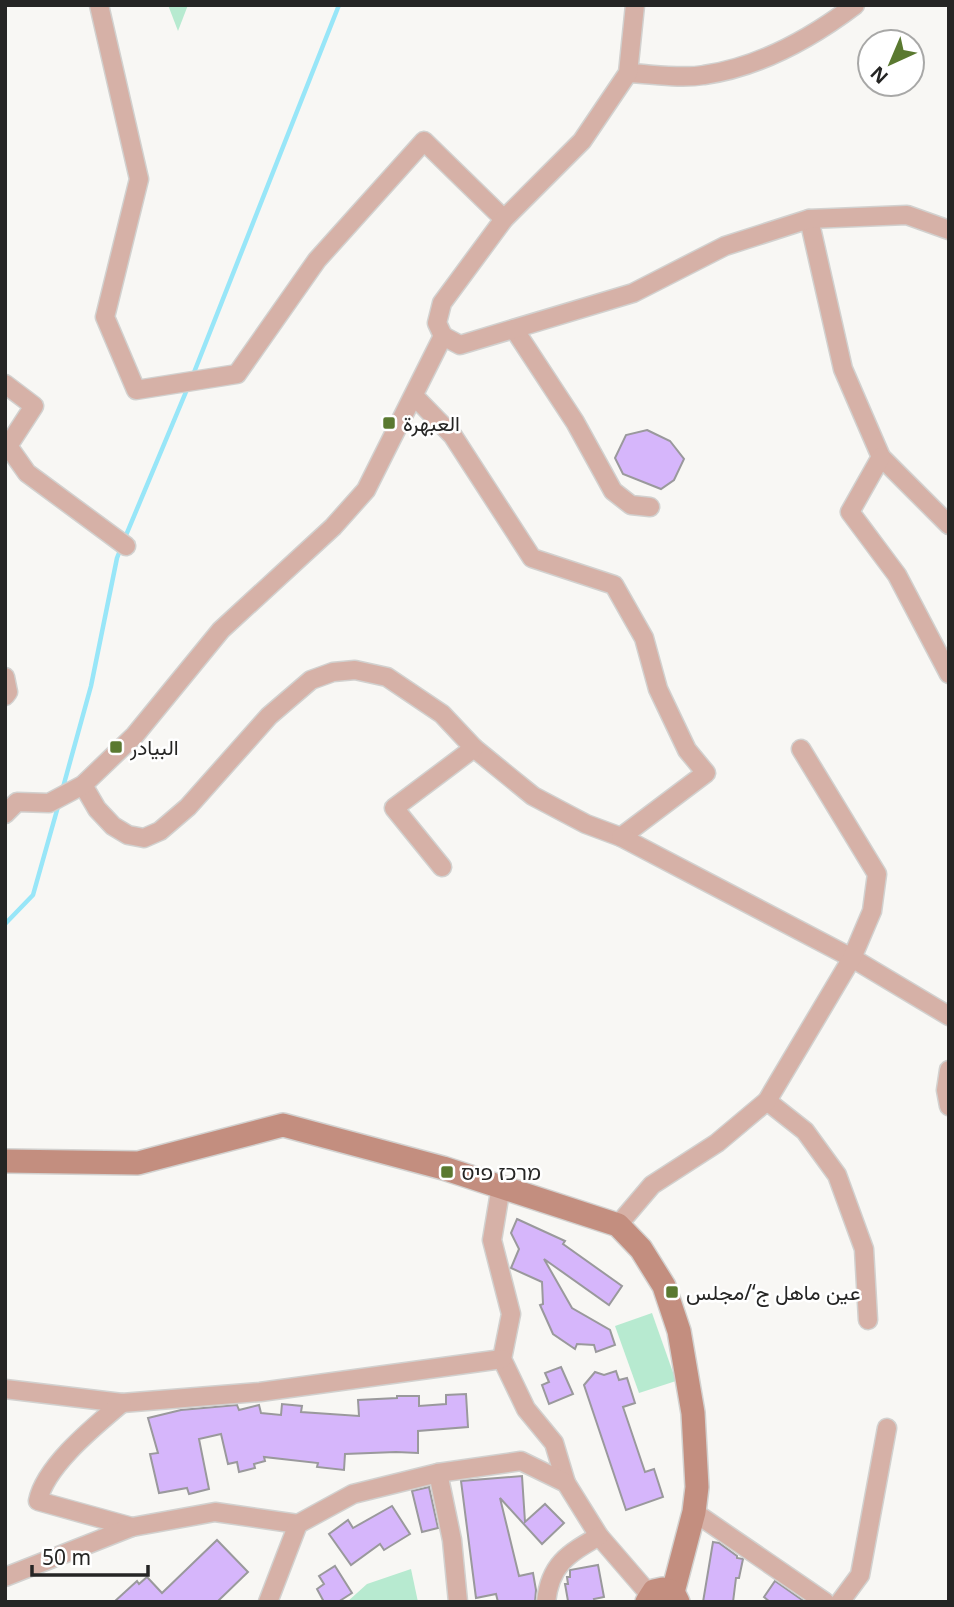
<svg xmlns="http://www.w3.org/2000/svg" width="954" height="1607" font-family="'Noto Sans',Vazirmatn,'Noto Sans Hebrew',sans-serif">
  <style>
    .green { fill: #b7ead0 }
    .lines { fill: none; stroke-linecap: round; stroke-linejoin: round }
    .stream { stroke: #98e6f8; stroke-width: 4.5 }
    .building { fill: #d6b6fb; stroke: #9a999c; stroke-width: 2 }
    .street-casing { stroke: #d2d1cf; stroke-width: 21 }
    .secondary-casing { stroke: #d2d1cf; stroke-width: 26 }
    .street { stroke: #d6b1a7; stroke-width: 18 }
    .secondary { stroke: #c38e7f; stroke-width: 23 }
    .poi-dot { fill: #5a7930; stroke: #fff; stroke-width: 2.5 }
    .labels { text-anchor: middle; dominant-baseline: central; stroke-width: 5; stroke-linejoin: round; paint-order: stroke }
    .poi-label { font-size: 21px; fill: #252524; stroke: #fff; text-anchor: start }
  </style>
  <rect width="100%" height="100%" fill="#f8f7f4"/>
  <g class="green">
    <polygon points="168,5 188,5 178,31"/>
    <polygon points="652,1313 676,1381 639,1393 615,1326"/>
    <polygon points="411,1569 418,1602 347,1602 367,1584"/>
  </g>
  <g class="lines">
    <g class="stream">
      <polyline points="193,375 339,5"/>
      <polyline points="124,540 188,387"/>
      <polyline points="62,791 91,686 117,558 121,548"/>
      <polyline points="5,924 33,895 59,803"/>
    </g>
  </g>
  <g class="building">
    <polygon points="647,430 670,441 684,459 674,480 661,489 623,474 615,458 626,435"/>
    <polygon points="517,1219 565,1241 563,1244 622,1286 609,1305 544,1259 572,1308 610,1330 615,1345 596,1352 594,1345 577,1344 575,1349 553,1334 540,1305 543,1304 542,1282 511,1268 519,1249 511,1233"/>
    <polygon points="561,1367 573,1394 549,1404 542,1385 549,1382 545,1373"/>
    <polygon points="616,1371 619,1380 627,1378 635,1403 623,1407 645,1472 654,1469 663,1497 626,1510 584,1385 595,1372 604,1375"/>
    <polygon points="466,1394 468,1427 418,1431 418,1453 396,1452 345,1454 344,1470 317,1467 318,1463 264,1457 265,1461 254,1464 255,1468 239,1472 237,1462 228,1464 221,1434 199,1439 209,1489 189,1494 187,1488 159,1493 150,1454 158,1453 148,1418 181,1410 237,1405 239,1410 259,1405 261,1413 281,1415 282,1404 302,1406 301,1412 359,1416 358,1400 397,1398 397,1396 419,1396 419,1406 446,1404 446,1395"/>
    <polygon points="522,1476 525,1522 545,1504 564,1523 542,1544 500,1498 519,1576 533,1573 536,1590 535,1602 498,1602 496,1594 476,1598 461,1481"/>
    <polygon points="429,1487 438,1528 422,1532 412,1491"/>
    <polygon points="392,1506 410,1534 384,1550 380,1544 351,1565 329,1534 348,1520 353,1528"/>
    <polygon points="217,1540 248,1572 217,1602 114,1602 137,1581 139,1584 147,1577 162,1593"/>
    <polygon points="713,1542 719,1543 737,1556 737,1558 743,1559 739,1578 736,1578 733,1602 703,1602"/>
    <polygon points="598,1565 604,1597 594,1599 595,1602 568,1601 565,1584 568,1584 567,1577 570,1577 570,1570"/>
    <polygon points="335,1566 352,1593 338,1602 324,1602 317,1589 324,1584 319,1576"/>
    <polygon points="775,1581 805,1602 770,1602 764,1597"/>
  </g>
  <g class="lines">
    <g class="street-casing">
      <g id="street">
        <polyline points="99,5 139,179 105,317 136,390 237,374 317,260 424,141 504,219"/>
        <path d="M628,73c24,1 52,6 76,2 56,-8 106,-36 151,-70"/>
        <polyline points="809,219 843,369 881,457 949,525"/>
        <polyline points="514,329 575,422 613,491 631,505 650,507"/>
        <polyline points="443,336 460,345 633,293 725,246 809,219 907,215 949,230"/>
        <polyline points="5,384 34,406 8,446 27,473 126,546"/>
        <polyline points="414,396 453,436 532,558 614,585 644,638 658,689 687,750 706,773 621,837 586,824 533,796 474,748"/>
        <polyline points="881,457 850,512 897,575 949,674"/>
        <polyline points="5,677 8,692 5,696"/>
        <polyline points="83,785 97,809 113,826 128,835 144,838 160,831 188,807 269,716 311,680 333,672 355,670 387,677 442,714 474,748 394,808 442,867"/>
        <polyline points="5,814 17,802 49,803 83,785 135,735 221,630 333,527 366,490 443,336 437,323 442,303 504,219 582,141 628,73 635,5"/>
        <polyline points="621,837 852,958 949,1016"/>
        <polyline points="949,1070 946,1090 949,1106"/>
        <polyline points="767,1101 805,1131 837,1175 864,1249 868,1320"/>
        <polyline points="501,1186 492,1240 511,1314 502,1359 526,1409 554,1443 566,1483"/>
        <polyline points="618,1225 652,1185 717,1143 767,1101 852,958 872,911 877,874 801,749"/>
        <polyline points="5,1389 122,1403 260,1392 502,1359"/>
        <path d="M122,1403c-27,23 -77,63 -84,98l94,26"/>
        <polyline points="438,1473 452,1540 458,1602"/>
        <polyline points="694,1512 825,1602"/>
        <polyline points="5,1577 132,1527 215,1512 298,1524"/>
        <polyline points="268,1602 298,1524 353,1494 438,1473 521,1461 566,1483 599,1536 650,1595"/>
        <path d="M546,1602c4,-38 22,-48 53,-66"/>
        <polyline points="840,1602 860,1575 887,1428"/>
      </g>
    </g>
    <g class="secondary-casing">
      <g id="secondary">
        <polyline points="5,1161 138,1163 283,1125 443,1168 618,1225 641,1249 664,1286 679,1331 693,1413 697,1487 694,1512 673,1592"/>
        <polyline points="647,1602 654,1591 663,1589 673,1592 678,1602"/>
      </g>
    </g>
    <use href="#street" class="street"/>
    <use href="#secondary" class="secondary"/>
  </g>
  <g class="poi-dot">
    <rect x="382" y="416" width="14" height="14" rx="3.5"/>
    <rect x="109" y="740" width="14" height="14" rx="3.5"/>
    <rect x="440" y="1165" width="14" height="14" rx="3.5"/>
    <rect x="665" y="1285" width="14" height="14" rx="3.5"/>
  </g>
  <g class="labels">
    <g class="poi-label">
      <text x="403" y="423">العبهرة</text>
      <text x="130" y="747">البيادر</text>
      <text x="461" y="1172">מרכז פיס</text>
      <text x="686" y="1292">عين ماهل ج‘/مجلس</text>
    </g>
  </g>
  <rect width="954" height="1607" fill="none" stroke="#252524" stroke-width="14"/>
  <g transform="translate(891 63) rotate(224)"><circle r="33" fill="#ffffff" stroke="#a8a8a7" stroke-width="2"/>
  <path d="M0-5L12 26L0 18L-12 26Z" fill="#5a7930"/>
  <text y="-10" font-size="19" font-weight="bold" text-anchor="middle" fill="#252524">N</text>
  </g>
  <path d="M32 1565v10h116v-10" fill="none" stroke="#252524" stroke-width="3.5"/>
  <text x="42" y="1565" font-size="21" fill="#252524" stroke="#ffffff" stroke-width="5" paint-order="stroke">50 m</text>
</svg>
